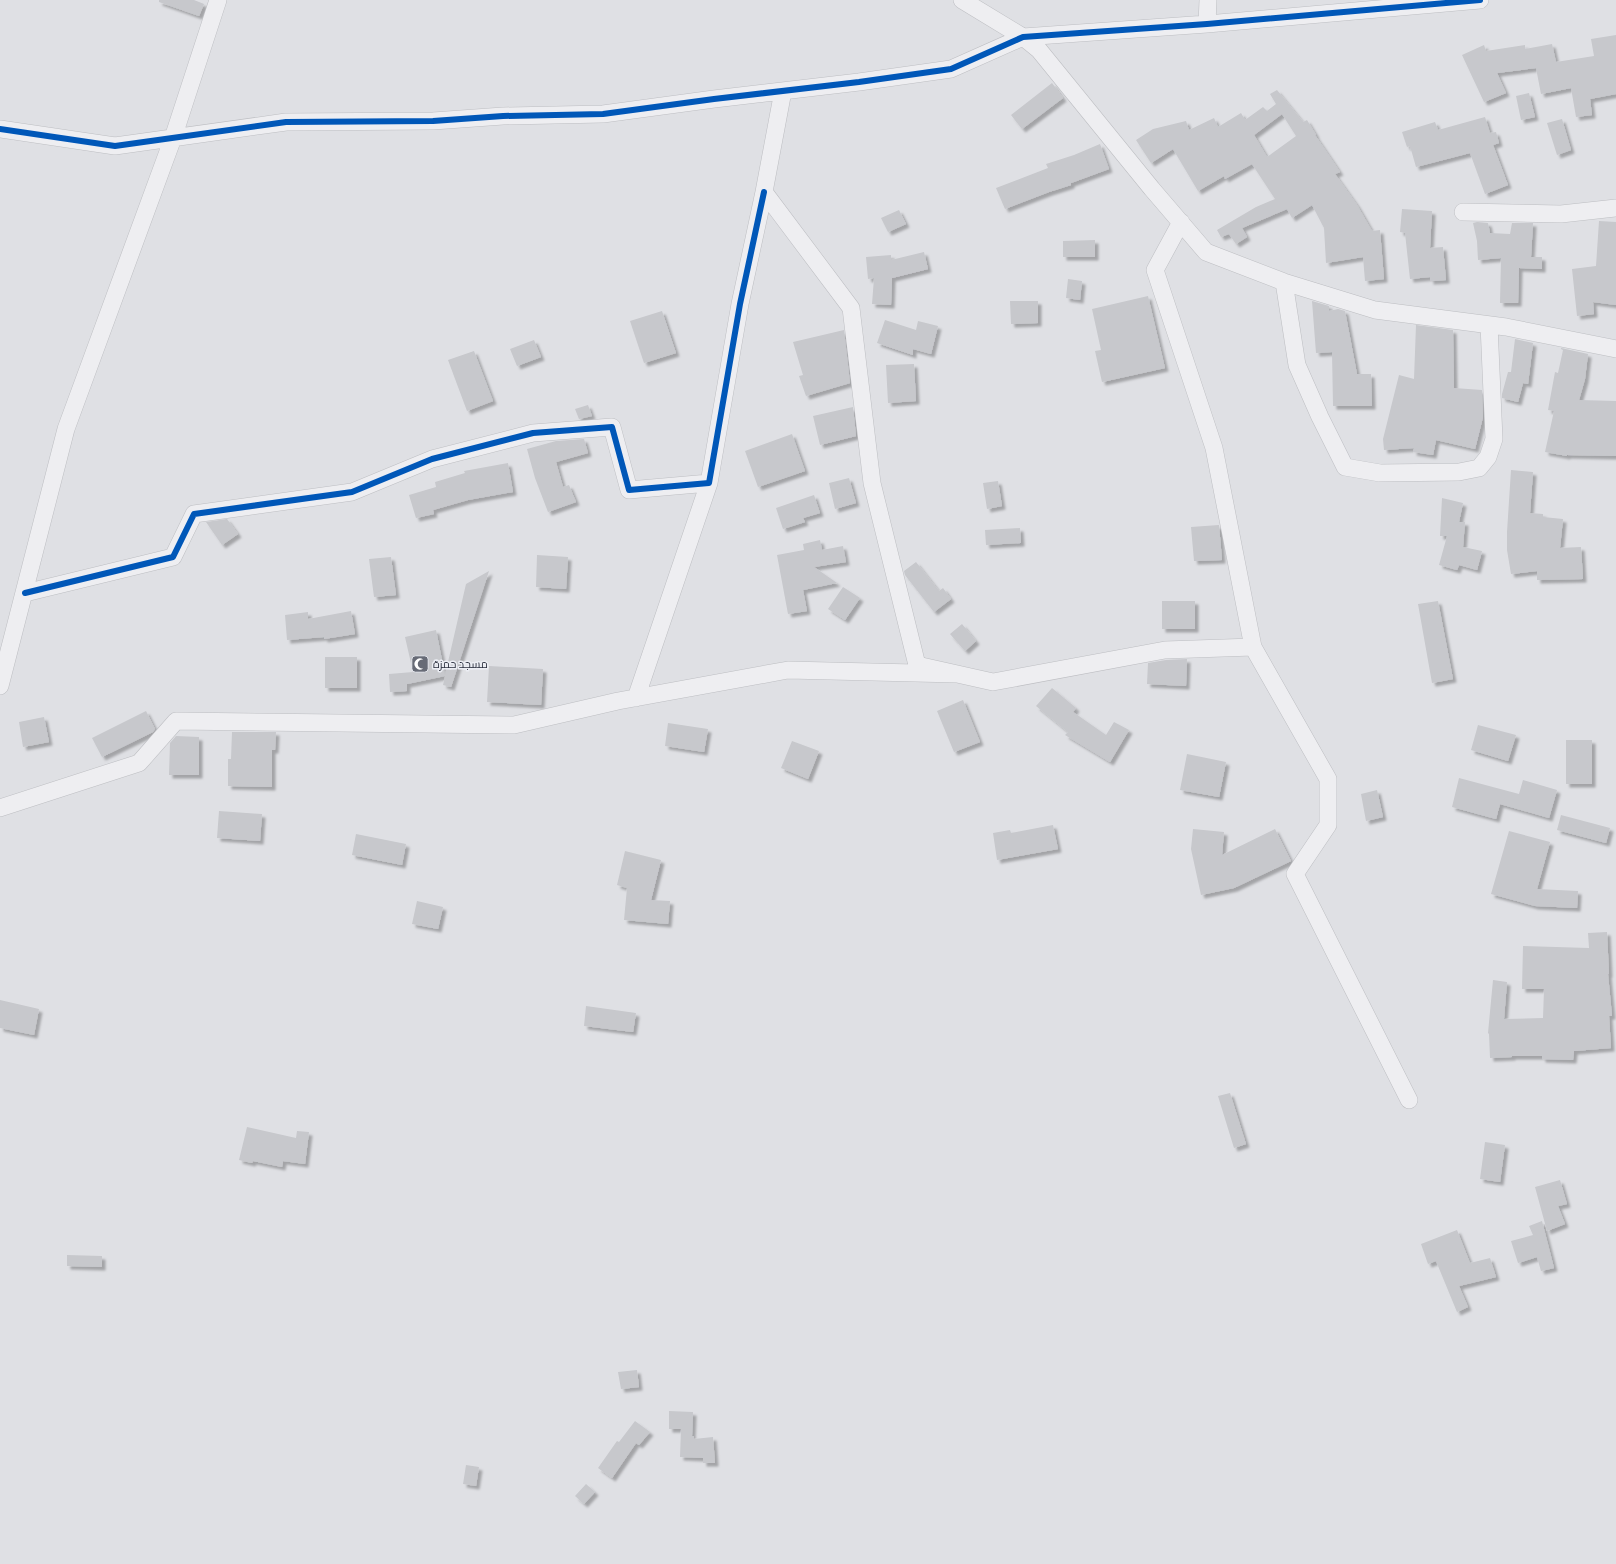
<svg xmlns="http://www.w3.org/2000/svg" width="1616" height="1564" font-family="'Roboto Condensed',Cairo,sans-serif">
	<style>
		.building { fill: #c7c8cc; fill-rule: evenodd; filter: url(#shadow) }
		.lines { fill: none; stroke-linecap: round; stroke-linejoin: round }
		.street-casing { stroke: #bdbec2; stroke-width: 18 }
		.street { stroke: #eeeef1; stroke-width: 17 }
		.cycleway-casing { stroke: #eceef4; stroke-width: 8 }
		.cycleway { stroke: #0057b8; stroke-width: 6 }
		.labels { text-anchor: middle; dominant-baseline: central; stroke-width: 3; stroke-linejoin: round; paint-order: stroke }
		.poi-label { font-size: 11px; fill: #272c3b; stroke: #eceef4; text-anchor: start }
	</style>
	<defs>
		<filter id="shadow"><feDropShadow dx="3.5" dy="3.5" stdDeviation="1" flood-color="#0004"/></filter>
	</defs>
	<rect width="100%" height="100%" fill="#dfe0e4"/>
	<path class="building" d="M159 0H194L204 4 199 16 159 2Z
		M1616 35V94L1590 99 1592 115 1576 117 1571 88 1541 94 1536 68 1497 73 1506 93 1484 102 1462 55 1484 45 1486 51 1525 45V49L1552 44 1556 62 1594 56 1591 39Z
		M1052 83 1063 98 1022 129 1011 115Z
		M1277 90 1303 122 1307 120 1316 135H1315L1340 172 1335 174 1357 205 1372 231 1380 230 1384 279 1365 281 1363 257 1326 263 1324 228 1312 205 1292 218 1287 209 1242 228 1247 237 1236 244 1229 234 1221 237 1217 230 1256 207 1275 199 1252 164 1225 179 1224 176 1198 191 1173 149 1151 163 1136 140 1153 129 1186 121 1189 130 1214 118 1218 127 1241 113 1245 120 1263 107 1267 111 1276 104 1270 94ZM1282 114 1296 136 1267 157 1254 135Z
		M1529 93 1535 117 1521 120 1516 96Z
		M1485 117 1490 133 1496 132 1499 143 1493 145 1508 185 1485 194 1470 153 1416 167 1410 146 1407 147 1402 132 1435 122 1438 130Z
		M1562 119 1571 150 1557 155 1547 123Z
		M1100 144 1109 169 1071 183V185L1049 192 1005 209 996 188 1048 168 1046 164 1074 155Z
		M1402 209 1432 211 1430 248 1443 247 1446 280 1430 281V277L1410 279 1405 233 1400 232Z
		M899 210 906 224 888 232 881 218Z
		M1599 221 1616 222V305L1593 302 1594 314 1577 316 1572 269 1596 266Z
		M1477 222 1488 223 1490 233 1510 234 1512 223H1533L1531 257H1542V269L1519 268 1518 303H1500L1501 258 1478 260 1477 241 1473 223Z
		M1095 240V257H1063V241Z
		M924 252 928 269 892 278 891 305 872 304 874 278 868 279 866 257 891 255V260Z
		M1068 279 1082 281 1080 300 1066 298Z
		M1148 296 1165 368 1102 382 1095 351 1101 350 1092 309Z
		M1010 301H1038V323L1011 324Z
		M1312 301 1329 306V311L1338 309 1345 311 1357 374H1371L1372 406H1333L1332 352 1316 353Z
		M662 311 676 353 644 363 630 321Z
		M885 320 916 330 918 321 938 326 931 354 913 349V355L877 343Z
		M1416 325 1453 330 1454 388 1482 390 1483 417 1475 449 1436 440 1433 455 1413 452 1414 448 1384 450 1383 439 1399 375 1414 379Z
		M844 330 850 383 806 396 799 376 803 375 793 342Z
		M1515 339 1533 343 1528 384 1523 383 1518 402 1502 398V394L1508 372H1511Z
		M534 340 541 357 517 366 510 349Z
		M1561 348 1588 354 1585 379 1579 400 1616 401V456L1567 455V456L1545 452 1554 411 1548 410 1555 372 1558 373 1563 350 1561 349Z
		M474 351 493 401 467 411 448 360Z
		M914 364 916 401 888 403 886 365Z
		M588 405 592 416 579 419 575 409Z
		M853 407 856 436 820 445 813 416Z
		M792 434 805 471 758 487 745 451Z
		M584 439 588 453 556 462 563 487 569 485 576 502 548 512 535 478 527 449 556 441Z
		M508 463 513 492 468 500 433 510 434 514 416 518 409 495 436 487 435 482 465 473 464 471Z
		M1511 470 1533 472 1530 513 1543 514V517L1563 519 1560 548 1581 547 1583 579 1537 580V571L1511 574 1507 550V532Z
		M849 478 856 503 835 509 829 483Z
		M998 481 1002 506 987 509 983 483Z
		M814 495 820 513 803 518 805 522 783 529 776 508Z
		M1442 498 1463 503 1459 522H1465L1463 547 1482 551 1477 570 1459 565 1457 570 1439 565 1447 536H1440Z
		M227 519 238 534 222 545 206 522Z
		M1219 525 1222 560 1194 561 1191 527Z
		M1020 528 1021 543 986 545 985 530Z
		M820 540 822 550 843 546 846 562 814 567 837 583 803 590 807 611 788 614 777 555 804 550 803 544Z
		M537 555 568 557 566 589 536 587Z
		M391 557 396 595 374 597 369 559Z
		M916 562 939 591 943 588 951 599 934 612 905 575 904 571Z
		M489 571 451 687 443 685 445 676 407 684V691L390 692 389 674 413 672 405 637 436 630 445 675 466 584Z
		M843 587 860 598 845 620 828 609Z
		M1162 601H1195V629H1162Z
		M1438 601 1453 679 1432 683 1418 604Z
		M351 611 355 634 324 639V637L287 640 285 615 308 612V619Z
		M962 624 976 641 965 651 950 634Z
		M325 657H357V688H325Z
		M1187 659 1186 686 1147 684 1148 663 1166 660Z
		M489 666 543 669 541 705 487 702Z
		M1052 688 1076 708 1073 712 1106 735 1114 722 1129 730 1110 762 1065 735 1068 732 1036 706Z
		M963 700 980 742 954 752 937 711Z
		M146 711 155 729 153 732 102 757 92 738Z
		M44 717 49 742 23 747 19 722Z
		M668 723 708 729 704 752 665 746Z
		M1478 725 1516 735 1508 761 1471 750Z
		M232 732H276L275 750H272V787L228 786V759H231Z
		M176 736 199 737V775H169L170 743Z
		M1566 740H1592V784H1566Z
		M792 741 819 751 808 779 781 768Z
		M1187 754 1226 762 1219 797 1180 790Z
		M1459 778 1519 794 1523 780 1557 790 1549 818 1500 804 1496 819 1452 807Z
		M1377 790 1383 817 1366 821 1361 794Z
		M219 811 262 814 260 841 217 838Z
		M1561 815 1610 828 1606 843 1557 830Z
		M1053 825 1058 849 997 860 993 833 1010 830 1011 833Z
		M1193 829 1224 832 1222 855 1275 829 1291 861 1234 888 1201 895 1191 849Z
		M1509 831 1550 842 1537 889 1578 891 1577 908 1535 906 1491 894Z
		M356 834 406 844 402 865 352 855Z
		M625 851 661 860 651 900 670 901 668 924 624 920 627 888 617 885Z
		M417 901 443 907 438 929 412 924Z
		M1607 932 1609 974H1608L1612 1016H1609L1611 1048 1574 1051 1573 1060 1542 1059V1056H1512V1057L1490 1058 1489 1034 1488 1033 1493 980 1507 982 1504 1019 1543 1018 1544 989H1522L1523 946 1589 948 1588 933Z
		M0 1000 39 1009 34 1035 0 1028Z
		M586 1006 636 1013 633 1032 584 1026Z
		M1230 1093 1246 1144 1234 1148 1218 1096Z
		M247 1127 296 1138 297 1131 309 1132 305 1164 283 1161 282 1167 253 1161 252 1163 239 1160Z
		M1485 1142 1505 1145 1500 1182 1480 1179Z
		M1560 1180 1567 1204 1558 1206 1565 1224 1547 1231 1535 1187Z
		M1542 1221 1554 1268 1541 1271 1537 1257 1518 1263 1511 1241 1533 1235 1529 1226Z
		M1457 1230 1470 1263 1490 1258 1496 1277 1459 1286 1468 1307 1457 1312 1436 1261 1428 1264 1421 1244Z
		M67 1255 102 1256V1267L67 1266Z
		M637 1370 639 1387 621 1389 618 1372Z
		M669 1411 693 1412 692 1436H694V1439L713 1437 715 1463H703V1458L680 1457 681 1429H669Z
		M635 1421 650 1432 639 1445 636 1443 612 1478 598 1468 617 1441 619 1442Z
		M466 1465 479 1467 476 1486 463 1484Z
		M586 1484 595 1492 584 1504 575 1496Z"/>
	<g class="lines">
		<defs>
			<path id="street" d="M962 0 1023 37 1039 50 1152 189 1206 252 1284 282 1375 310 1506 327 1616 349
				M1207 24 1208 0
				M783 91 764 192 851 308 872 483 917 665 993 682 1165 650 1253 647
				M0 129 115 146 286 122 433 121 503 116 603 114 714 99 859 82 951 69 1023 37 1207 24 1480 0
				M1463 212 1561 214 1616 208
				M1181 222 1155 270 1214 448 1253 647 1328 779V825L1295 874 1409 1100
				M1284 282 1297 365 1320 417 1345 467 1380 473 1459 472 1479 468 1488 457 1494 439 1489 325
				M25 593 173 557 194 514 352 492 432 459 533 433 612 427 629 490 709 483 740 304 764 192
				M0 686 66 429 173 138 218 0
				M636 698 709 483
				M0 808 139 763 176 721 514 725 618 701 788 670 957 674"/>
		</defs>
		<use href="#street" class="street-casing"/>
		<use href="#street" class="street"/>
		<defs>
			<path id="cycleway" d="M0 129 115 146 286 122 433 121 503 116 603 114 714 99 859 82 951 69 1023 37 1207 24 1480 0
				M25 593 173 557 194 514 352 492 432 459 533 433 612 427 629 490 709 483 740 304 764 192"/>
		</defs>
		<use href="#cycleway" class="cycleway-casing"/>
		<use href="#cycleway" class="cycleway"/>
	</g>
	<defs>
		<symbol id="mosque-square" viewBox="-11 -11 22 22"><rect x="-9" y="-9" width="18" height="18" rx="4" fill="#676b76" stroke="#eceef4"/><path d="M3.5-4.9A6 6 0 1 0 3.5 4.9A5 5 0 1 1 3.5-4.9Z" fill="#fff"/></symbol>
	</defs>
	<g fill-rule="evenodd">
		<use href="#mosque-square" x="410" y="654" width="20" height="20"/>
	</g>
	<g class="labels">
		<g class="poi-label">
			<text x="433" y="664">مسجد حمزة</text>
		</g>
	</g>
</svg>
